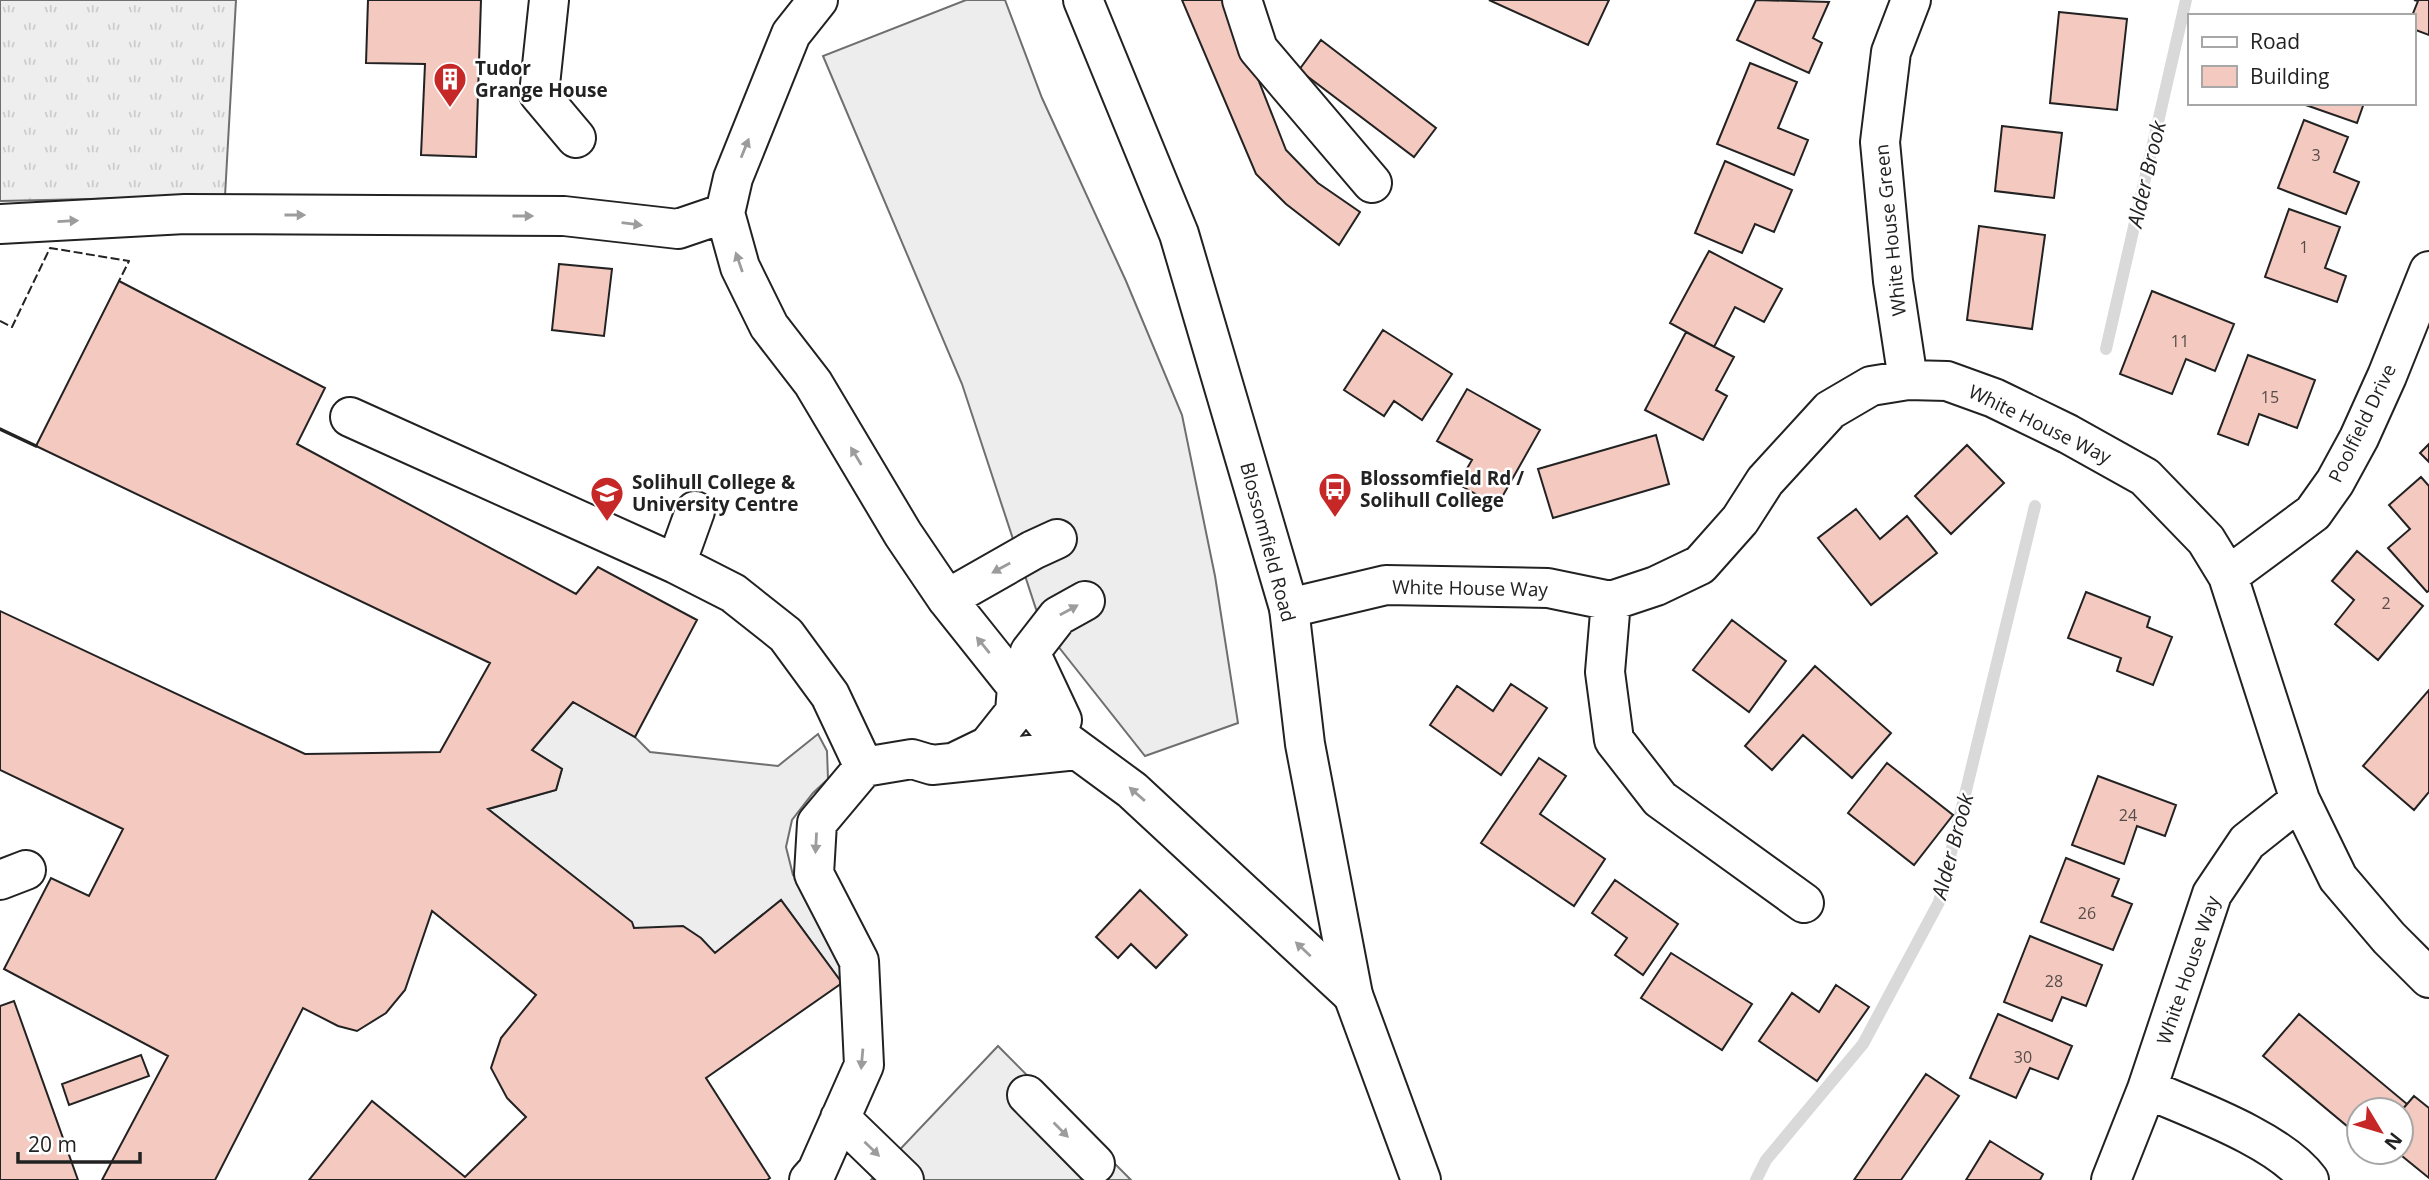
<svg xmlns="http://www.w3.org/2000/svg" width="2429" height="1180" font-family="'Open Sans',sans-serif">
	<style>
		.grass { fill: url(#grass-tufts); stroke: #6f6f6f; stroke-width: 2 }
		.parking { fill: #ededed; stroke: #6f6f6f; stroke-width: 2 }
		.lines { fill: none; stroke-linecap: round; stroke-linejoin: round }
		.stream { stroke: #d9d9d9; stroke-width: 12 }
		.building { fill: #f3c9c0; stroke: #222; stroke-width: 2 }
		.minor-casing { stroke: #222; stroke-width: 42 }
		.major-casing { stroke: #222; stroke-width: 42 }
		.minor { stroke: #fff; stroke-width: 38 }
		.major { stroke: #fff; stroke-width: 38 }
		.fence { stroke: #222; stroke-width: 2; stroke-dasharray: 9 3.5; stroke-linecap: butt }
		.wall { stroke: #222; stroke-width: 3.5 }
		.oneway { fill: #9c9c9c }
		.labels { text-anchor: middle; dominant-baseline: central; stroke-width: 5; stroke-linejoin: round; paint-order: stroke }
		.number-label { font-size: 16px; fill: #564c4a }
		.poi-label { font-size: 19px; font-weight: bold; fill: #222; stroke: #fff; text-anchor: start }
		.street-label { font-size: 19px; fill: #222; stroke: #fff }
		.water-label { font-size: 21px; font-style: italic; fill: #222; stroke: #fff }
	</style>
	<defs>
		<pattern id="grass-tufts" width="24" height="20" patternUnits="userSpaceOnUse" patternTransform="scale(1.75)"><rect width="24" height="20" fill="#eee"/><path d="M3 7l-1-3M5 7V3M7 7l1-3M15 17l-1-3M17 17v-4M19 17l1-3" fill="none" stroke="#ccc"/></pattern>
	</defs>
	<rect width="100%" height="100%" fill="#fff"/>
	<path class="grass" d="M0 0H236L225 196 0 201Z"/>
	<path class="parking" d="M966 0H1005L1042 98 1126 281 1182 415 1215 576 1238 723 1145 756 1050 636 1036 609 962 384 823 56Z
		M573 702 635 737 650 752 778 766 818 734 827 751 828 779 813 793 792 820 786 847 793 875 815 902 849 974 842 983 781 900 715 953 634 928 631 922 488 809 556 790 562 769 532 750Z
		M998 1046 1131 1180H871Z"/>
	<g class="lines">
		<path class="stream" d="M2106 349 2186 0
			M1756 1180 1766 1160 1863 1044 1939 902 2035 506"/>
	</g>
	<path class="building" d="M368 0H481L476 157 421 155 425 64 366 63Z
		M1182 0H1227L1286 150 1318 183 1360 212 1339 245 1286 204 1256 174Z
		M1489 0H1609L1588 45Z
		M1756 0 1829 2 1813 38 1822 43 1809 73 1737 40Z
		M2414 0H2429V35L2413 29 2412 16 2418 1Z
		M2059 12 2127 19 2117 110 2050 103Z
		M1321 40 1436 128 1414 157 1299 70Z
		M1750 63 1797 82 1778 128 1808 140 1794 175 1717 144Z
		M2300 103H2364L2357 123Z
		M2304 120 2348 137 2334 172 2359 182 2346 214 2278 188Z
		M2002 126 2062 133 2054 198 1995 191Z
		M1725 161 1792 190 1774 232 1755 224 1742 253 1695 233Z
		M2289 209 2340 227 2325 268 2346 276 2337 302 2265 277Z
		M1979 226 2045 235 2032 329 1967 320Z
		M1709 251 1782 289 1764 322 1735 307 1714 347 1670 323Z
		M559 264 612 269 604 336 552 330Z
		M119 281 325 388 297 444 576 594 598 567 697 620 635 737 573 702 532 750 562 769 556 790 488 809 632 922 634 928 683 926 701 938 715 953 781 900 842 983 706 1078 770 1178 767 1180H309L372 1101 465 1177 526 1117 507 1098 491 1068 501 1038 536 995 432 911 405 990 386 1013 357 1031 338 1026 303 1008 215 1180H102L168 1056 4 969 51 878 89 896 123 829 0 770V611L305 754 440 752 490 663 36 446Z
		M2152 291 2234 324 2215 371 2186 359 2172 394 2120 374Z
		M1383 330 1452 374 1422 420 1394 401 1384 416 1344 390Z
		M1686 332 1734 357 1716 390 1727 396 1703 440 1645 410Z
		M2248 355 2315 380 2297 428 2259 414 2248 445 2218 434Z
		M1467 389 1540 430 1497 506 1458 484 1472 460 1437 441Z
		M1656 435 1669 484 1553 518 1538 469Z
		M2429 444V462L2420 453Z
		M1967 445 2004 483 1951 534 1915 496Z
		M2421 477 2429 486V591L2427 592 2388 548 2410 529 2389 505Z
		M1856 509 1880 539 1907 516 1937 553 1871 605 1818 538Z
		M2357 551 2423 606 2378 660 2335 624 2354 600 2332 581Z
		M2086 592 2150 617 2147 627 2172 637 2153 685 2117 671 2121 658 2068 638Z
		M1732 620 1786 661 1749 712 1693 670Z
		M1815 666 1891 733 1852 778 1803 735 1772 770 1745 746Z
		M1511 684 1547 708 1501 775 1430 725 1457 686 1493 711Z
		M2429 690V792L2414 810 2363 766Z
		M1539 758 1566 776 1540 814 1605 859 1574 906 1481 843Z
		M1887 763 1953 815 1914 865 1848 813Z
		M2098 776 2176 805 2165 836 2137 826 2124 864 2072 845Z
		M2066 858 2119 879 2112 896 2132 904 2113 950 2041 922Z
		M1615 880 1678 924 1643 975 1615 955 1627 938 1592 913Z
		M1140 890 1187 935 1156 968 1131 944 1118 958 1096 937Z
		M2030 936 2102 965 2086 1006 2062 997 2052 1021 2004 1002Z
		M1671 953 1752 1004 1722 1050 1641 998Z
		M1836 985 1869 1007 1817 1081 1759 1041 1792 993 1819 1012Z
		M14 1001 78 1180H0V1006Z
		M1998 1014 2072 1046 2058 1079 2030 1068 2016 1098 1970 1078Z
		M2299 1014 2407 1104 2401 1111 2359 1110V1136L2263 1056Z
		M141 1055 149 1076 69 1105 62 1084Z
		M1926 1074 1959 1096 1901 1180H1854Z
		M2414 1096 2429 1108V1178L2397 1152H2401V1111Z
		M1990 1141 2043 1174 2040 1180H1966Z"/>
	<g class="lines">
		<defs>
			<path id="minor" d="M549 0 539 94 576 138
				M818 0 791 34 733 178 725 213 740 267 769 326 813 383 903 534 947 599 1053 732 1132 790 1353 995
				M1242 0 1258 49 1372 183
				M0 224 185 214 564 216 678 229 725 213
				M1908 380 1893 281 1880 142 1891 52 1911 0
				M350 417 676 564 733 593 786 635 830 695 864 767
				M676 564 695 511
				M2228 576 2313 513 2335 482 2359 438 2387 376 2429 271
				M947 599 1033 550 1057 539
				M1611 601 1605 672 1614 740 1660 799 1804 903
				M1289 608 1386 585 1548 588 1611 601 1656 586 1700 565 1740 520 1765 481 1830 410 1871 386 1908 380 1947 381 1994 398 2068 434 2145 477 2206 540 2228 576 2300 800 2338 878 2389 938 2429 978
				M1062 720 1030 652 1058 616 1085 601
				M957 761 988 746 1015 712 1017 687
				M0 880 26 870
				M2147 1089C2193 1109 2280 1140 2309 1180
				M1027 1095 1095 1164
				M840 1118 904 1180
				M809 1180 817 1171 864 1065 859 961 814 874 817 823 864 767 912 759 932 765 1077 750
				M2111 1180 2147 1089 2212 894 2247 842 2300 800"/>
			<path id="major" d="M1083 0 1179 234 1289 608 1305 744 1353 995 1421 1180"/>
		</defs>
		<use href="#minor" class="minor-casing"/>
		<use href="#major" class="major-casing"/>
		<use href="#minor" class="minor"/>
		<use href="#major" class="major"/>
		<path class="fence" d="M0 321 12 327 50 248 129 261 119 281"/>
		<path class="wall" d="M0 429 36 446"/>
	</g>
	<defs><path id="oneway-solid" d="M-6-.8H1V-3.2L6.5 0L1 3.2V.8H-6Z" transform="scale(1.75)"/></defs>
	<g class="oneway">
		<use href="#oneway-solid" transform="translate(745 148) rotate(-68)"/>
		<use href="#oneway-solid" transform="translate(295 215)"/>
		<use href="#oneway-solid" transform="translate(523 216)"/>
		<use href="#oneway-solid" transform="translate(68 221) rotate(-3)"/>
		<use href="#oneway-solid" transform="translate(632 224) rotate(7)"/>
		<use href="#oneway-solid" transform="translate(739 262) rotate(-109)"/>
		<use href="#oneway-solid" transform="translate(856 456) rotate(-121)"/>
		<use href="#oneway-solid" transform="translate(1001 568) rotate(151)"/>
		<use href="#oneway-solid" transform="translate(1069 610) rotate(-29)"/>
		<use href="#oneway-solid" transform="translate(983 645) rotate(-129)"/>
		<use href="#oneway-solid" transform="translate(1137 794) rotate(-139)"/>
		<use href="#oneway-solid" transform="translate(816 843) rotate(93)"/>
		<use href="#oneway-solid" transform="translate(1303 949) rotate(-137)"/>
		<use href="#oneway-solid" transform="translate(862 1059) rotate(95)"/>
		<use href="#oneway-solid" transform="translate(1061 1130) rotate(45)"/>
		<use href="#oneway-solid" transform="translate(872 1149) rotate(44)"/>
	</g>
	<defs>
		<symbol id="building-pin" viewBox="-11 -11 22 30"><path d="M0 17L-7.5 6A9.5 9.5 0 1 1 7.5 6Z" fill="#c62828" stroke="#fff"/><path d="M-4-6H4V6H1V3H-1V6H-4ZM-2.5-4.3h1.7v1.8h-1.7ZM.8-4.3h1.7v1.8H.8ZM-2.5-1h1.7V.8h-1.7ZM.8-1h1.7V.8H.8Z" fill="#fff"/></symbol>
		<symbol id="bus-pin" viewBox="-11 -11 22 30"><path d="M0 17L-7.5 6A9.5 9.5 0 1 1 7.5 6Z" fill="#c62828" stroke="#fff"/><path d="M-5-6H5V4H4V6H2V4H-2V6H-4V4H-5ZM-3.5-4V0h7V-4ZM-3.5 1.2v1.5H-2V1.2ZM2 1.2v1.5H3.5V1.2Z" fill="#fff"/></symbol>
		<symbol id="university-pin" viewBox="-11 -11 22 30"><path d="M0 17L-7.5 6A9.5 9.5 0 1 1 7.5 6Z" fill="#c62828" stroke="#fff"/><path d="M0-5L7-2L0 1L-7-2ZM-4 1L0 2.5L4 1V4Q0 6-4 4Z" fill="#fff"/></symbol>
	</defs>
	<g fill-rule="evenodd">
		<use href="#building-pin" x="431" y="60" width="38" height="52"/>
		<use href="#bus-pin" x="1316" y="470" width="38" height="52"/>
		<use href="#university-pin" x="588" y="474" width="38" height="52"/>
	</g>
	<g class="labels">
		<g class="number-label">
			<text x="2316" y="155">3</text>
			<text x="2304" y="247">1</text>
			<text x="2180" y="341">11</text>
			<text x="2270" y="397">15</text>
			<text x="2386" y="603">2</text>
			<text x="2128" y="815">24</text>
			<text x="2087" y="913">26</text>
			<text x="2054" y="981">28</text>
			<text x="2023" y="1057">30</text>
		</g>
		<g class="poi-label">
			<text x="475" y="68">Tudor<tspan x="475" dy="22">Grange House</tspan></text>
			<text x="1360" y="478">Blossomfield Rd /<tspan x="1360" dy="22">Solihull College</tspan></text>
			<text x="632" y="482">Solihull College &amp;<tspan x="632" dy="22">University Centre</tspan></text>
		</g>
		<g class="street-label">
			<text transform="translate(1890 230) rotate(-96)">White House Green</text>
			<text transform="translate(2362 423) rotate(-64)">Poolfield Drive</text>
			<text transform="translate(2040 424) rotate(26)">White House Way</text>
			<text transform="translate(1268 542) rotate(75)">Blossomfield Road</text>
			<text transform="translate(1470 588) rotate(1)">White House Way</text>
			<text transform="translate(2188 970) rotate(-71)">White House Way</text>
		</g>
		<g class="water-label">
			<text transform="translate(2146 174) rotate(-77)">Alder Brook</text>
			<text transform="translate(1952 846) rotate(-75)">Alder Brook</text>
		</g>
	</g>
	<rect x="2188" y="14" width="228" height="91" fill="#ffffff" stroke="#a7a7a7" stroke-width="2"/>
	<rect x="2202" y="37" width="35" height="10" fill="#ffffff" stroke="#a7a7a7" stroke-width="2"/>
	<text x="2250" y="49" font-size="21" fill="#222222">Road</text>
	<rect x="2202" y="66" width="35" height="21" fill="#f3c9c0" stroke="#a7a7a7" stroke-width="2"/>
	<text x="2250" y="84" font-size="21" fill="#222222">Building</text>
	<g transform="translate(2380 1131) rotate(128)"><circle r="33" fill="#ffffff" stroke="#a7a7a7" stroke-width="2"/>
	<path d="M0-5L12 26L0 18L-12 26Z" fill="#c62828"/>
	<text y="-10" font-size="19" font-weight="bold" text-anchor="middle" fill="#222222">N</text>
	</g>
	<path d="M18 1152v10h122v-10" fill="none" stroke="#222222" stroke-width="3.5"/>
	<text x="28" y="1152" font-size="21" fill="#222222" stroke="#ffffff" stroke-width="5" paint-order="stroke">20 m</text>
</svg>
